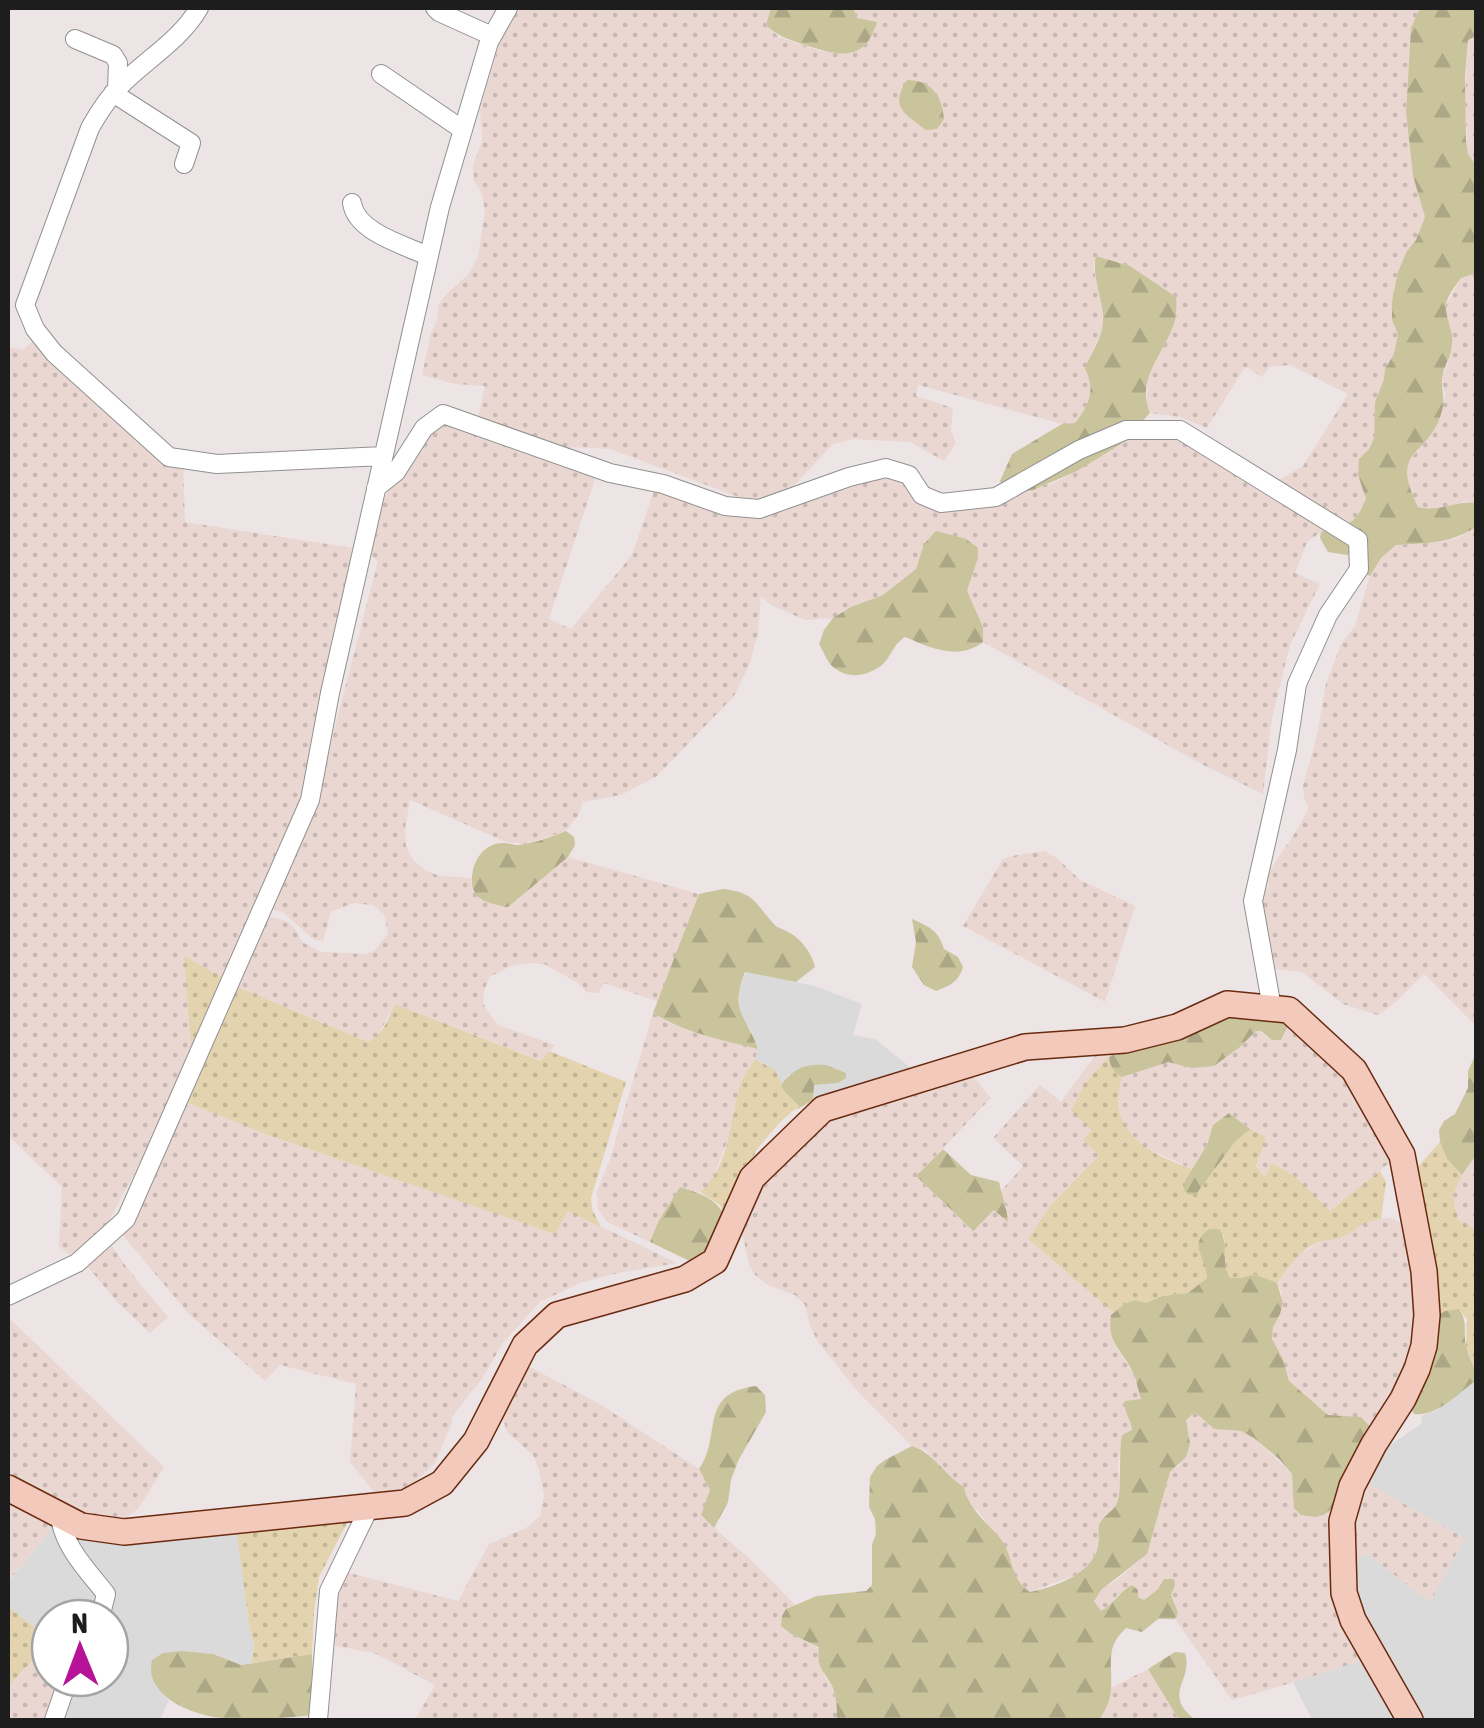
<svg xmlns="http://www.w3.org/2000/svg" width="1484" height="1728" font-family="'Asap Condensed',sans-serif">
	<style>
		.residential { fill: #dbdadb }
		.farmland { fill: url(#farmland-dots) }
		.grass { fill: url(#grass-dots) }
		.forest { fill: url(#forest-firs) }
		.lines { fill: none; stroke-linecap: round; stroke-linejoin: round }
		.street-casing { stroke: #919191; stroke-width: 20 }
		.secondary-casing { stroke: #692a0f; stroke-width: 28 }
		.street { stroke: #fff; stroke-width: 18 }
		.secondary { stroke: #f3c9bc; stroke-width: 25 }
	</style>
	<defs>
		<pattern id="farmland-dots" width="8" height="8" patternUnits="userSpaceOnUse" patternTransform="scale(2.5)"><rect width="8" height="8" fill="#ead7d1"/><path d="M2 2h.1M6 6h.1" fill="none" stroke="#c8b8b3" stroke-width="1.8" stroke-linecap="round"/></pattern>
		<pattern id="grass-dots" width="8" height="8" patternUnits="userSpaceOnUse" patternTransform="scale(2.5)"><rect width="8" height="8" fill="#e3d3ae"/><path d="M2 2h.1M6 6h.1" fill="none" stroke="#c2b595" stroke-width="1.8" stroke-linecap="round"/></pattern>
		<pattern id="forest-firs" width="22" height="20" patternUnits="userSpaceOnUse" patternTransform="scale(2.5)"><rect width="22" height="20" fill="#c9c49c"/><path d="M5 1l3.5 6h-7zM16 11l3.5 6h-7z" fill="#aca886"/></pattern>
	</defs>
	<rect width="100%" height="100%" fill="#ede4e5"/>
	<path class="residential" d="M746 972 815 986 862 1004 853 1035 875 1039 911 1068 817 1101 813 1100 814 1085 838 1083 789 1074 781 1085 776 1071 755 1059 758 1049 751 1030 741 1016 738 991Z
		M1475 1381 1476 1720H1418L1351 1590V1561L1367 1554 1429 1601 1363 1481 1376 1455 1422 1423 1421 1416 1437 1410Z
		M51 1520 236 1527 249 1625 254 1643 252 1663 241 1665 213 1654 201 1653 155 1686 169 1700 160 1720H48L66 1678H110V1618H95L77 1610 70 1618H50V1640L8 1606V1583L49 1531Z
		M1366 1659 1401 1720H1312L1293 1682Z"/>
	<path class="farmland" d="M518 8H771L766 25 779 37 821 51 865 45 873 33 876 23 857 18 853 8H1420L1411 29 1406 112 1413 176 1425 217 1416 240 1407 251 1392 301V320L1398 334 1394 354 1385 369 1384 379 1375 402 1374 438 1369 449 1359 459 1358 475 1366 499 1359 516 1350 523 1275 482 1303 466 1348 394 1290 365 1269 367 1262 377 1245 367 1207 428 1180 417 1150 413 1146 405 1148 380 1154 361 1172 330 1177 314 1176 297 1130 266 1097 256 1093 268 1101 298 1103 328 1089 359 1091 393 1085 410 1075 423 1062 424 918 385 916 396 953 408 951 431 956 443 944 461 910 442 853 439 833 444 786 494 744 499 610 449 572 447 569 457 477 423 485 386 455 384 422 375 431 333 437 321 439 304 447 293 467 276 478 257 485 212 482 194 474 180 473 166 482 141 480 110 501 38Z
		M1474 35 1476 36V165L1468 154 1465 102 1468 40Z
		M1471 273H1476V503L1464 501 1450 508 1428 510 1418 507 1409 487 1406 464 1432 434 1445 397 1442 377 1448 364 1446 305 1461 278Z
		M33 341 183 461 185 522 360 549 298 814 223 978 185 957 191 1047 162 1121 110 1219 89 1244 76 1253 69 1254 59 1246 62 1187 8 1136V347L23 350Z
		M446 420 597 473 549 619 571 629 632 555 656 485 750 511 884 471 905 481 917 497 1051 484 1077 471 1128 437 1180 433 1334 529 1321 532 1307 542 1295 573 1320 584 1290 645 1272 718 1263 794 1205 766 983 642V627L967 592 978 558 920 557 916 569 883 595 851 607 833 618 805 620 771 605 761 596 758 633 749 666 734 696 657 776 621 795 583 802 578 816 566 831 525 844 506 842 410 800 405 828 406 846 413 860 426 871 440 876 471 878 473 892 518 900 530 887 568 857 699 894 659 1002 604 983 598 993 586 992 578 983 544 964 526 963 511 966 489 977 484 992 483 1004 498 1025 555 1045 542 1061 395 1004 377 1037 368 1042 233 985 264 915 286 921 294 927 302 942 321 952 366 954 374 951 388 933 384 914 372 905 353 903 331 912 323 941 314 940 283 912 266 908 326 762 378 561 369 555 376 520 393 479 418 443Z
		M1476 527V1026L1424 974 1396 1002 1378 1015 1343 1004 1302 972 1273 969 1261 900 1269 885 1267 875 1300 825 1309 807 1304 798 1303 786 1317 735 1326 684 1341 644 1355 626 1370 576 1381 558 1396 545 1441 542 1458 538Z
		M1045 851 1059 860 1080 880 1135 906 1105 1002 963 926 1003 859 1017 855Z
		M653 1013 669 1023 700 1034 758 1049 755 1059 743 1078 733 1113V1126L711 1183 700 1192 680 1188 658 1222 650 1242 607 1222 598 1209 597 1191 610 1159Z
		M1290 1022 1340 1068 1395 1158 1330 1212 1297 1178 1272 1164 1266 1178 1256 1166 1265 1137 1250 1129 1229 1113 1213 1125 1207 1145 1192 1169 1144 1147 1128 1131 1120 1117 1118 1091 1122 1077 1168 1061 1192 1068 1214 1066 1240 1047 1256 1031H1261L1266 1037 1281 1040Z
		M1122 1048 1109 1057 1086 1082 1099 1155 1049 1207 1028 1239 1114 1313 1111 1315 1110 1331 1114 1344 1133 1373 1141 1400 1128 1416 1132 1430 1122 1436 1118 1465 1120 1480 1117 1504 1099 1532V1543L1092 1560 1076 1575 1030 1592 1022 1587 1016 1578 1003 1542 992 1531 978 1511 970 1506 964 1487 950 1479 925 1450 912 1446 859 1393 818 1342 811 1328 805 1305 795 1295 770 1286 756 1276 749 1265 740 1222 751 1192 829 1113 968 1070 991 1098 916 1176 972 1231 994 1210 1007 1208 1002 1199 1001 1191 1023 1166 993 1138 1040 1085 1061 1102 1099 1050Z
		M184 1101 265 1134 555 1233 567 1210 677 1263 618 1273 580 1283 540 1302 502 1344 482 1379 452 1416V1422L435 1463 410 1487 377 1496 350 1462 356 1384 280 1365 265 1381 189 1314 121 1233Z
		M1476 1155V1229L1458 1220 1453 1195 1462 1175Z
		M1390 1218 1411 1227 1420 1299 1413 1361 1372 1429 1328 1415 1301 1393 1289 1381 1283 1359 1272 1339 1273 1327 1280 1314 1282 1293 1277 1283 1298 1256 1322 1240 1342 1238 1355 1227 1372 1219Z
		M108 1240 127 1268 168 1317 150 1333 117 1302 83 1261Z
		M8 1317 164 1467 138 1509 123 1519H108L75 1512 32 1489 8 1472Z
		M526 1365 598 1403 699 1469 710 1490 701 1516 753 1562 795 1605 786 1609 791 1634 819 1647 824 1676 832 1687 837 1702V1720H415L435 1685 374 1653 326 1644 342 1571 458 1601 489 1544 526 1528 540 1516 544 1496 539 1470 533 1455 507 1432 502 1416Z
		M1195 1412 1214 1429 1242 1431 1254 1438 1292 1474 1294 1489 1326 1513 1341 1496 1366 1659 1308 1678 1232 1700 1175 1619 1178 1612 1175 1603 1164 1579 1157 1590 1144 1600 1138 1597 1118 1594 1110 1606 1101 1611 1094 1601 1101 1590 1118 1579 1147 1553 1170 1472 1178 1466 1190 1444 1186 1420Z
		M1363 1481 1465 1538 1430 1602 1367 1554 1351 1561V1518Z
		M8 1492 51 1520 49 1531 8 1582Z
		M50 1642V1678H66L48 1720H8V1686Z
		M1148 1669 1179 1720H1099L1107 1707 1111 1688Z"/>
	<path class="grass" d="M184 956 223 978 191 1047Z
		M233 985 368 1042C384 1034 388 1019 395 1004L541 1061 549 1051 626 1082 591 1198 592 1209 601 1227 568 1211 555 1234 265 1134 184 1101Z
		M1109 1057C1110 1067 1114 1073 1122 1077 1105 1131 1148 1153 1192 1169L1186 1179 1197 1193 1235 1142 1250 1129 1266 1137 1256 1166 1265 1177 1272 1163 1297 1178 1330 1211 1380 1171 1386 1182 1381 1219C1364 1220 1357 1230 1343 1237 1336 1240 1326 1239 1319 1242 1299 1250 1289 1267 1277 1283L1254 1274 1241 1278H1230L1226 1272 1224 1235 1199 1251 1208 1272 1207 1278 1188 1293 1162 1296 1146 1303 1135 1300 1126 1303 1114 1313 1028 1239 1049 1207 1099 1155 1083 1140 1092 1130 1071 1111 1086 1082Z
		M755 1059 776 1071 784 1091 799 1106 780 1122 757 1149 725 1216 720 1205 700 1192C732 1165 729 1116 742 1080 745 1073 751 1066 755 1059Z
		M1440 1142 1447 1159 1462 1175 1453 1195 1458 1220 1476 1229V1371L1466 1346 1467 1319 1460 1310 1445 1311 1434 1318 1412 1173Z
		M348 1521 319 1577 314 1612 312 1654 252 1663 254 1643 249 1625 236 1527Z
		M8 1606 50 1640V1642L8 1686Z"/>
	<path class="forest" d="M771 8H853L857 18 877 22C864 66 835 54 802 44 786 38 779 37 766 25Z
		M1420 8H1476V36L1468 40 1465 77 1466 139 1468 154 1476 165V273L1461 278C1456 285 1447 296 1446 305 1445 314 1451 327 1452 336 1454 356 1442 366 1442 381 1442 392 1445 400 1442 411 1428 461 1388 445 1418 507 1440 513 1456 500 1476 503V527C1449 544 1428 543 1396 545L1381 558 1370 576 1361 572 1354 556 1328 552 1320 538 1321 532C1348 524 1354 527 1366 499L1358 475 1359 459 1369 449 1374 438 1375 402 1384 379 1385 369 1394 354 1398 334 1392 320V301L1398 272 1407 251 1416 240 1425 217 1413 176 1406 112 1411 28Z
		M907 80C932 80 942 96 944 119L937 129 926 130C905 113 889 108 907 80Z
		M1096 256 1130 266 1176 297C1177 309 1177 318 1172 329 1161 356 1136 382 1150 413L1121 444 1077 471 1033 490 1006 493 1000 481 1012 454 1062 424 1075 423C1089 406 1096 389 1085 369 1090 354 1102 339 1103 322 1104 299 1091 278 1096 256Z
		M936 531 966 539 978 548V558L967 591 983 627V642C958 661 931 648 905 637 894 644 893 652 885 662 871 676 848 681 832 666 827 662 823 650 819 644L824 630 833 618 851 607 883 595 916 569 924 544Z
		M566 831 574 837 575 845 568 857 508 907C492 904 472 901 472 882 471 863 483 843 503 843 509 843 514 845 519 845 532 844 554 836 566 831Z
		M723 889C754 892 755 903 773 923 778 929 779 927 786 931 800 937 812 953 815 967L796 982 745 972C729 1012 746 1014 758 1049 722 1040 685 1033 653 1013L699 894Z
		M912 919C930 927 938 930 944 949L958 957 963 967C959 981 950 986 936 991L924 985 912 967 916 942Z
		M1227 1012 1290 1022 1281 1040H1272L1261 1031H1256L1240 1047 1214 1066 1192 1068 1168 1062 1122 1077C1114 1073 1110 1067 1109 1057L1122 1048Z
		M1476 1054V1155L1462 1175 1447 1159 1440 1142 1439 1130 1444 1121 1455 1114 1468 1088V1071Z
		M826 1065 846 1073V1078L838 1083 814 1085 813 1100 796 1110 799 1106 784 1091 781 1085C794 1068 805 1064 826 1065Z
		M1229 1113 1250 1129 1235 1142 1197 1193 1189 1195 1184 1190 1186 1179 1207 1145 1213 1125Z
		M943 1149 971 1175 999 1182C1002 1196 1007 1208 1008 1222L994 1210 973 1231 916 1176Z
		M680 1187C699 1193 716 1198 725 1216L708 1256 696 1264 650 1242 658 1222Z
		M1210 1229H1219C1230 1243 1220 1263 1230 1278H1241L1254 1274 1277 1283 1283 1303 1280 1314 1273 1327 1272 1339 1283 1359 1289 1381 1328 1415 1361 1417 1372 1429C1362 1451 1345 1502 1325 1514 1318 1518 1308 1516 1301 1515L1294 1508 1292 1474 1280 1460 1254 1438 1241 1431 1214 1429 1195 1412 1186 1420 1190 1444 1186 1457 1170 1472 1147 1554 1101 1590 1094 1601 1101 1611C1114 1604 1119 1592 1132 1585L1138 1590V1597L1144 1600 1157 1590 1164 1579H1174L1175 1585 1171 1595 1178 1612 1175 1619H1158L1142 1632 1126 1628C1104 1648 1113 1665 1111 1690 1110 1702 1105 1711 1099 1720H837C837 1709 837 1697 832 1686 823 1669 816 1668 819 1647L791 1634 781 1626 782 1616 786 1609 817 1596 866 1591 872 1585V1545L876 1534 875 1519 869 1507 870 1477 877 1466 885 1460 912 1446C934 1453 944 1475 964 1487 968 1508 986 1522 1000 1538 1014 1555 1009 1579 1030 1592 1055 1587 1092 1574 1098 1546 1100 1538 1097 1530 1100 1523 1104 1515 1112 1512 1116 1505 1123 1492 1118 1454 1122 1435L1132 1430C1131 1419 1123 1411 1125 1401L1141 1399C1138 1391 1137 1382 1134 1375 1124 1350 1106 1345 1111 1315L1126 1303 1135 1300 1146 1303 1162 1296 1188 1293 1207 1278C1207 1258 1186 1244 1210 1229Z
		M1459 1309C1469 1323 1462 1334 1467 1349 1470 1361 1477 1367 1475 1381 1458 1394 1436 1417 1414 1414L1408 1405 1434 1318 1445 1311Z
		M756 1386 765 1395 766 1412 738 1461 731 1480 728 1502 714 1528 701 1515 710 1490 699 1469C723 1436 697 1393 756 1386Z
		M182 1651 213 1654 241 1665 312 1654 313 1715C263 1720 203 1728 164 1695 153 1684 149 1675 152 1660L163 1653Z
		M1175 1652 1185 1653C1194 1681 1161 1693 1195 1720H1179L1148 1669Z"/>
	<g class="lines">
		<defs>
			<path id="street" d="M199 8C181 39 150 57 124 82 110 95 100 110 90 128L25 305 35 329 54 353 169 457 217 464 383 456
				M435 8 439 12 492 36
				M75 39 113 55 118 63 117 89
				M381 74 463 130
				M113 93 191 143 184 164
				M352 203C356 232 404 245 428 256
				M376 488 396 472 424 428 443 414 610 473 663 484 725 506 759 509 849 477 886 468 909 475 922 495 941 503 996 497 1079 450 1126 430H1180L1358 540 1359 569 1328 615 1297 684 1287 750 1253 901 1272 1008
				M8 1296 77 1263 126 1219 310 800 330 693 440 207 489 42 508 8
				M60 1516C63 1546 88 1571 106 1594L100 1618
				M54 1720 63 1694 72 1678
				M318 1720 329 1591 369 1508"/>
			<path id="secondary" d="M8 1488 81 1526 124 1532 405 1503 442 1483 476 1441 525 1345 557 1315 685 1279 715 1261 752 1178 823 1109 1025 1047 1125 1040 1177 1027 1227 1004 1289 1010 1354 1070 1402 1155 1424 1271 1427 1315 1424 1346 1417 1369 1403 1399 1374 1444 1352 1486 1342 1521 1344 1593 1353 1620 1410 1720"/>
		</defs>
		<use href="#street" class="street-casing"/>
		<use href="#secondary" class="secondary-casing"/>
		<use href="#street" class="street"/>
		<use href="#secondary" class="secondary"/>
	</g>
	<rect width="1484" height="1728" fill="none" stroke="#1d1d1d" stroke-width="20"/>
	<g transform="translate(80 1648) rotate(359)"><circle r="48" fill="#ffffff" stroke="#a5a5a5" stroke-width="2.5"/>
	<path d="M0-8L18 38L0 25L-18 38Z" fill="#b71398"/>
	<text y="-15" font-size="28" font-weight="bold" text-anchor="middle" fill="#1d1d1d">N</text>
	</g>
</svg>
